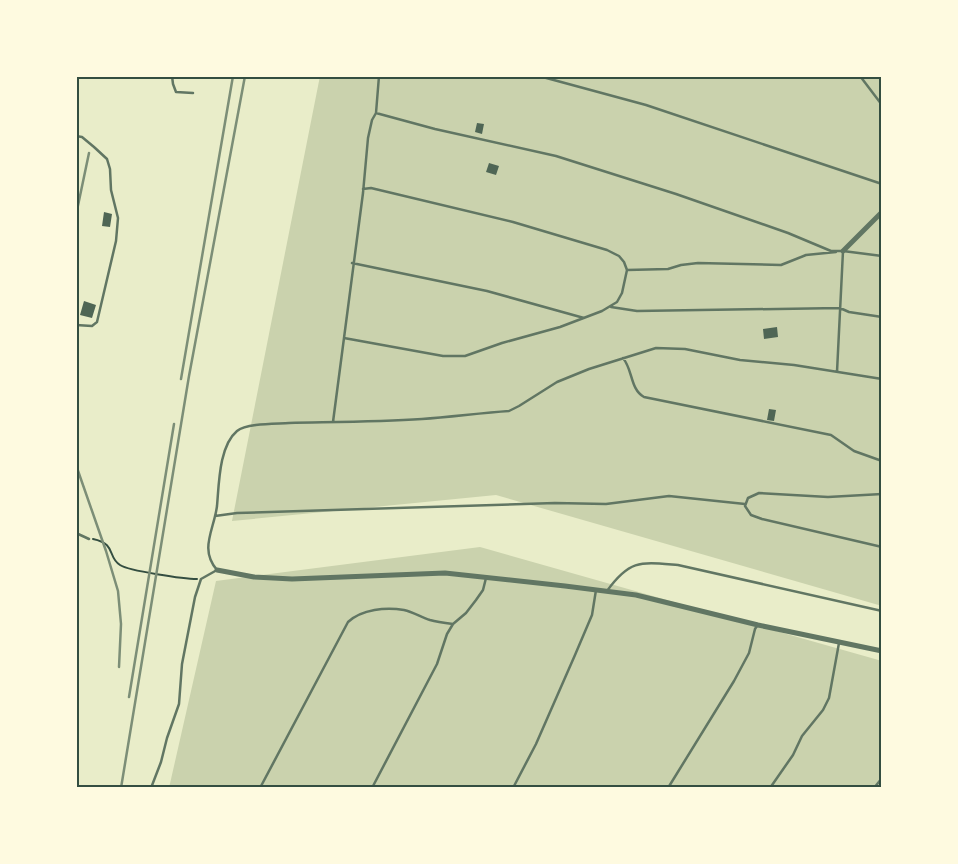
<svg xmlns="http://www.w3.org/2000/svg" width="958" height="864" font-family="'Work Sans',sans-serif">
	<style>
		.green { fill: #cad2ad }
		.building { fill: #4f6655 }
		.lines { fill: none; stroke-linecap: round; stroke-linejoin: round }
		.path { stroke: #344e41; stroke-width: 2 }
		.service { stroke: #617663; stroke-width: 2.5 }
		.minor { stroke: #617663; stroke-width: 5 }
		.rail { stroke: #7c8e77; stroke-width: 2.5 }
		.neatline { fill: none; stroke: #344e41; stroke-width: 2 }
	</style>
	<rect width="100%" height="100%" fill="#e9edc9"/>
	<path class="green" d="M320 76H882V606L496 495 232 521Z
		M480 547 882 661V788H169L216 581Z"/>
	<path class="building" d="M477 123 484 124 482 134 475 132Z
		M489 163 499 166 496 175 486 172Z
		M104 212 112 214 110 227 102 226Z
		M84 301 96 305 92 318 80 315Z
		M777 327 778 337 764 339 763 329Z
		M769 409 776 410 774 421 767 420Z"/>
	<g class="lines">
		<path class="path" d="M93 539C117 544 107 557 120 565 129 571 184 579 197 579"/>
		<path class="service" d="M172 76 173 84 176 92 193 93
			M539 76 646 105 882 184
			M860 76 882 105
			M376 113 435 129 556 156 676 194 788 233 831 251H843L882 256
			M76 136 82 137 94 147 107 159 110 169 111 190 118 218 116 241 97 322 92 326 76 325
			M352 263 487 291 584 318
			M627 270 668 269 681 265 698 263 781 265 806 255 836 252
			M611 307 637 311 840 308 849 312 882 317
			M344 338 443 356H465L502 343 560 327 602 311 617 302 622 293 627 270 624 262 619 256 607 250 513 222 371 188 363 189
			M623 358C633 370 630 389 644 397L831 435 854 451 882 461
			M837 372 843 251
			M333 422 363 193 368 138 372 120 376 113 379 76
			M882 494 828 497 759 493 748 498 745 506 751 515 762 519 882 547
			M215 516 237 513 555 503 606 504 669 496 745 504
			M76 533 89 539
			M607 591C630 559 641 562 678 565L882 611
			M151 788 161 762 167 738 179 704 182 664 195 597 201 579 217 570C199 549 214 530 217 506 219 484 219 446 237 431 247 423 277 424 289 423 333 422 378 422 422 419 451 417 480 413 509 411L519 406 557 382 589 369 656 348 685 349 740 360 794 365 882 379
			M260 788 348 622C362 609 386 607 404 610 413 612 421 617 430 620 437 622 445 623 453 624
			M372 788 437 664 447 634 453 624 466 613 476 600 483 590 486 578
			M513 788 536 744 575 655 592 615 596 590
			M668 788 734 681 749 653 755 629 757 626
			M770 788 793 755 802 736 823 710 829 698 839 643
			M874 788 882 778"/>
		<path class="minor" d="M843 251 882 212
			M217 570 254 577 292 579 445 573 565 586 636 595 758 625 882 651"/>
		<path class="rail" d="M76 215 89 153
			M181 379 233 76
			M76 465 106 551 118 591 121 624 119 667
			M129 697 174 424
			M121 788 189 376 245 76"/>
	</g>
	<rect width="958" height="864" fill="none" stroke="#fefae0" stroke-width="155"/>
	<rect x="78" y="78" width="802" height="708" class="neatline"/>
</svg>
